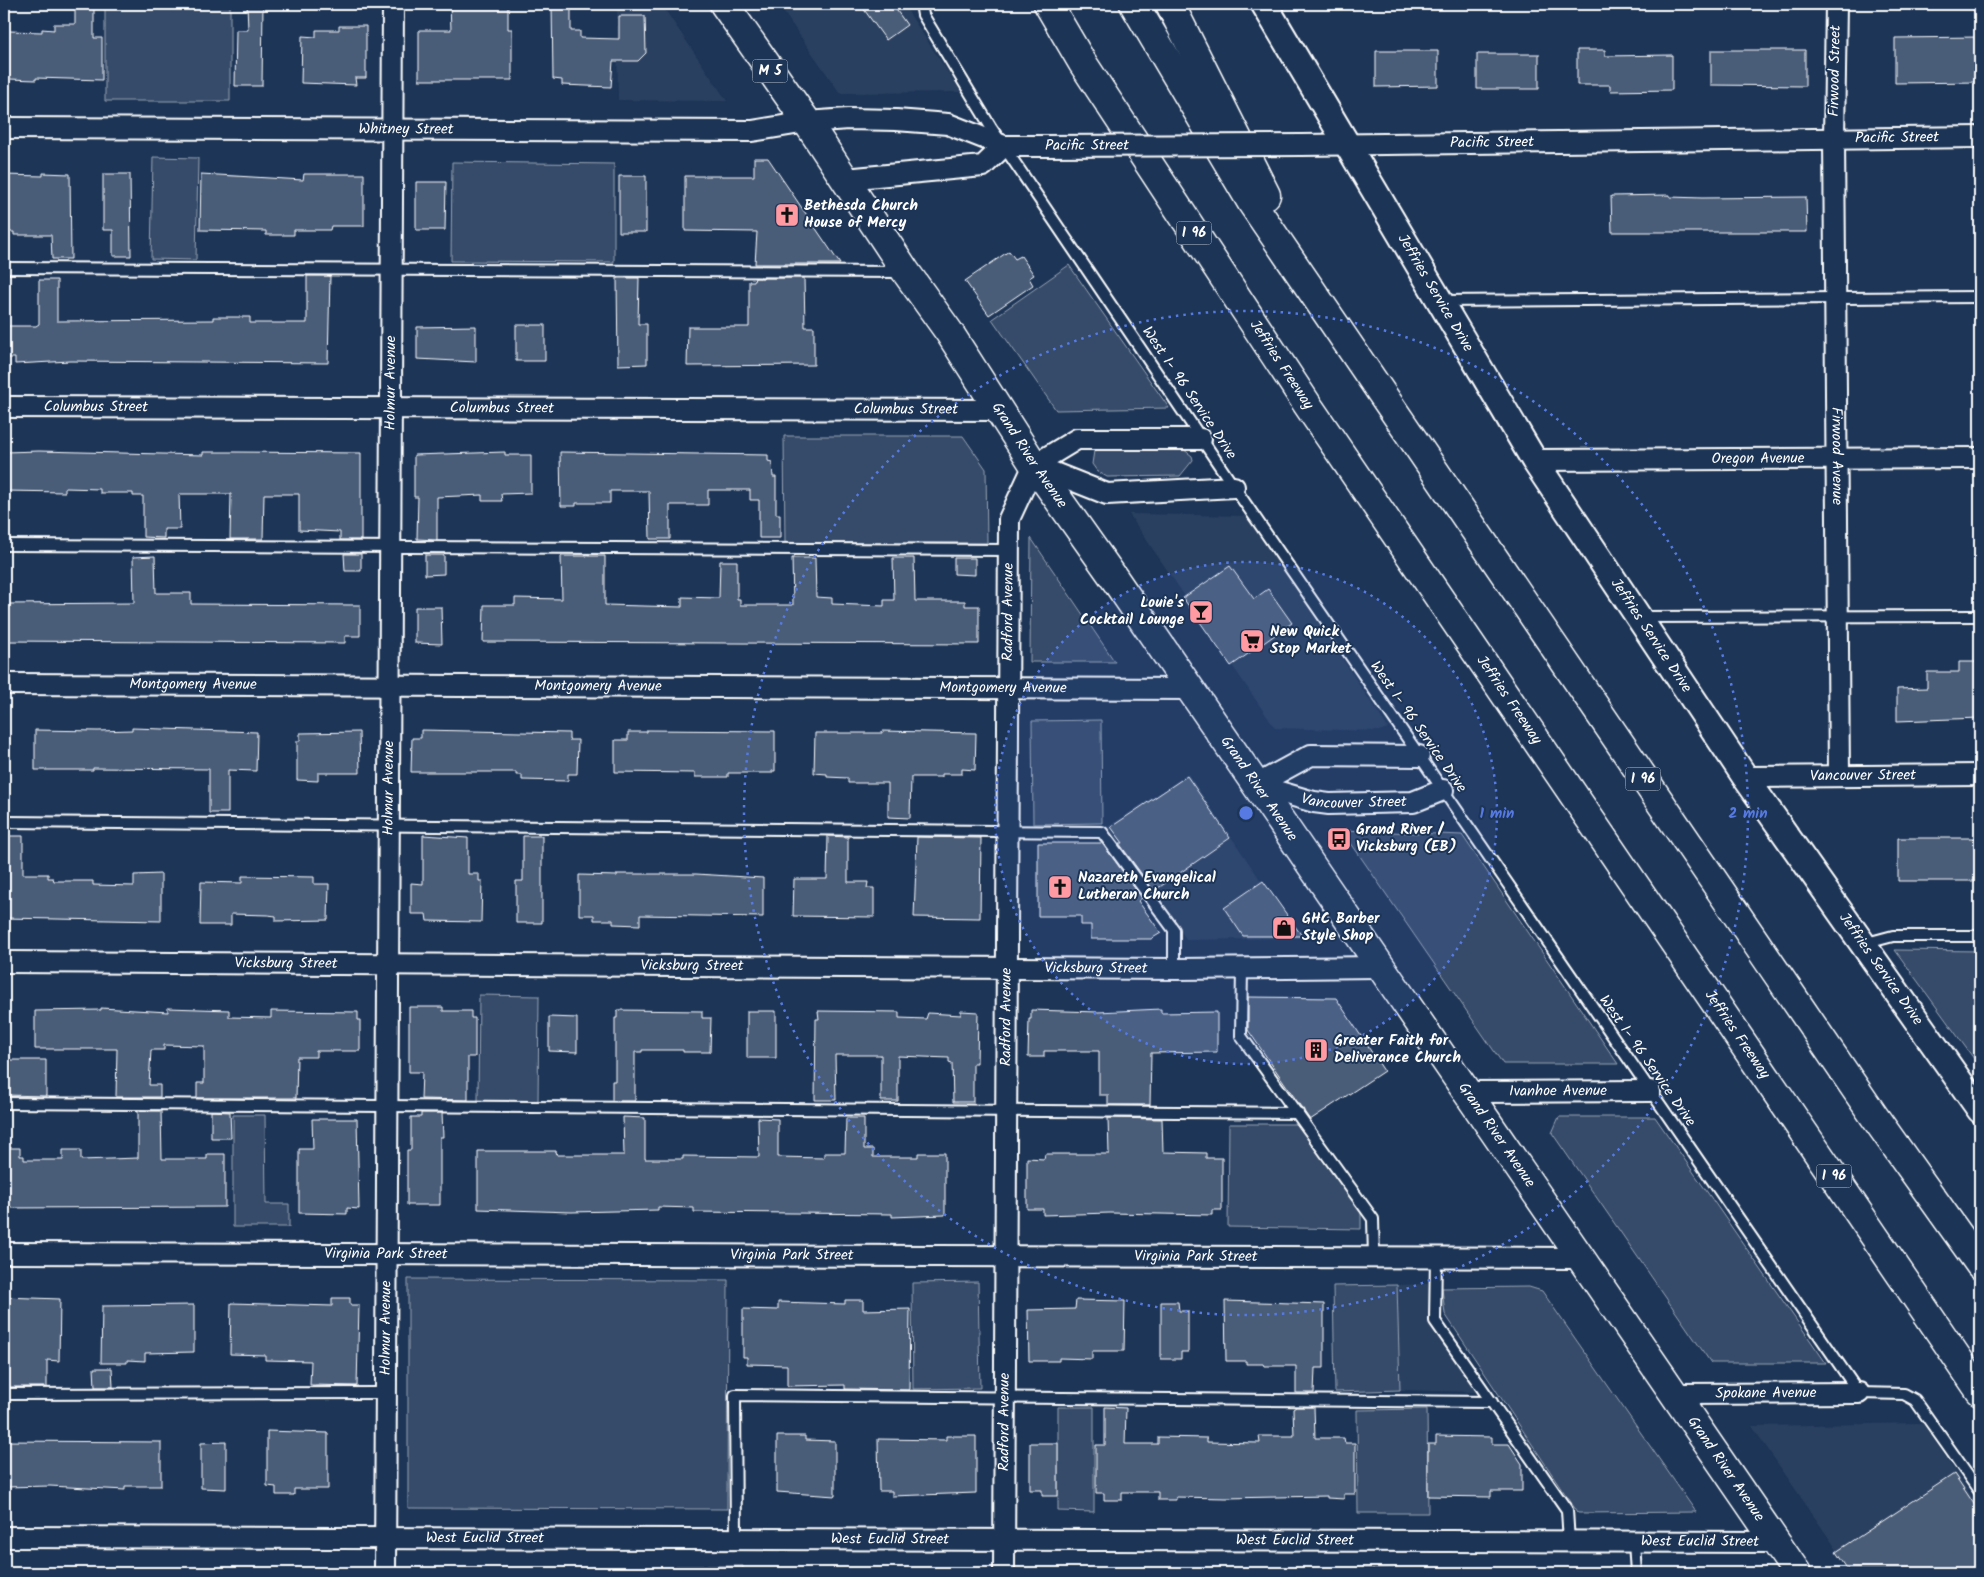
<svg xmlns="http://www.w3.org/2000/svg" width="1984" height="1577" font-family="Kalam,sans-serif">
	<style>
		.built { fill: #2a4161 }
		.green { fill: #364b69; stroke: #9aa5b4 }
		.building { fill: #4a5d79; stroke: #fff }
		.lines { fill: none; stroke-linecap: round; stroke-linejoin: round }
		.service-casing { stroke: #fff; stroke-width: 14 }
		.minor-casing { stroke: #fff; stroke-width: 24 }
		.tertiary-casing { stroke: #fff; stroke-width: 29 }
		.primary-casing { stroke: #fff; stroke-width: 31 }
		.motorway-casing { stroke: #fff; stroke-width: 31 }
		.service { stroke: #1d3557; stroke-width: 10 }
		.minor { stroke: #1d3557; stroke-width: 20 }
		.tertiary { stroke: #1d3557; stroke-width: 25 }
		.primary { stroke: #1d3557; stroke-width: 28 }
		.motorway { stroke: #1d3557; stroke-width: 28 }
		.minor-bridge-casing { stroke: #fff; stroke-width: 24; stroke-linecap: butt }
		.minor-bridge { stroke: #1d3557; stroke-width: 20 }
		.ring { fill: none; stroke: #567ae2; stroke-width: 2.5; stroke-dasharray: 2.5 5 }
		.labels { text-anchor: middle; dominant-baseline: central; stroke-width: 4; stroke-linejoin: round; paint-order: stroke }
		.shield { fill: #1d3557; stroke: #bbc2cd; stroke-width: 1 }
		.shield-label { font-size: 14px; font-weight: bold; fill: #fff }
		.street-label { font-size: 15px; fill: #fff; stroke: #1d3557 }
		.poi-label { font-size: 15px; font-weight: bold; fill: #fff; stroke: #1d3557; text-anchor: start }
		.centre { fill: #567ae2; stroke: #1d3557; stroke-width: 2.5 }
		.ring-label { font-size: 15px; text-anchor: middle; font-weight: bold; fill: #567ae2; stroke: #1d3557; stroke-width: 4; stroke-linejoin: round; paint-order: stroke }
	</style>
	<rect width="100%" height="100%" fill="#1d3557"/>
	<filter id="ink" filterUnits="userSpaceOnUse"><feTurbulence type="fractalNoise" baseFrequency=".02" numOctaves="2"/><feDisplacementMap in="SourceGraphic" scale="10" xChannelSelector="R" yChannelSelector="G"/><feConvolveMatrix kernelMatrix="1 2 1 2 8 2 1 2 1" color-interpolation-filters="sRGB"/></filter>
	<g filter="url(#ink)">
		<path class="built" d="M617 4H661L727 101 618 100Z
			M778 4H903L961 92 840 93Z
			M1129 514 1248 516 1388 728 1379 731 1275 728Z
			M1188 774 1300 938 1187 940 1106 828Z
			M1428 1284V1321L1476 1392 1400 1390 1397 1285Z
			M1922 1423 1980 1508V1573H1853L1752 1426Z
			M1735 1571 1737 1573 1643 1572Z"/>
		<path class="green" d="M105 4H230V101H105Z
			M153 157 198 158 196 260 151 259Z
			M452 162 614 164V262L451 261Z
			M1069 265 1169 408 1056 410 992 319Z
			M784 436H963L986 469 987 543H785Z
			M1179 446 1192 456 1193 460 1180 476 1107 477 1097 471 1092 464 1094 451 1101 449Z
			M1031 538 1115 662H1030Z
			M1101 720 1102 823 1033 824 1032 721Z
			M1342 830 1462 835 1618 1064H1503Z
			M1895 950 1980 951V1063H1977Z
			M479 995 539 996 538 1102 478 1101Z
			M233 1115H265L266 1204H289V1227H233Z
			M1559 1117H1655L1826 1363H1711L1552 1133Z
			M1229 1124H1298L1361 1213V1229L1228 1227Z
			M408 1279 728 1280 727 1509 408 1508Z
			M978 1282 980 1388 913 1389 912 1283Z
			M1397 1285 1400 1390 1335 1392 1333 1286Z
			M1529 1287 1542 1291 1696 1512 1578 1513 1445 1314 1442 1288Z
			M1058 1407H1094V1512L1058 1511Z
			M1427 1409 1428 1513H1358L1357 1410Z
			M676 1566H743V1573H676Z
			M1363 1569 1425 1570V1573H1363Z"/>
		<path class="building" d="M75 4H94V38H102V80L36 78V80L9 79V31L42 32V29L54 30V24H75Z
			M247 4H263L262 86H235L236 30H248Z
			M450 4H508V29H512V80H419V30H451Z
			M552 4H571V31H580V38L619 39V16H645L646 53 638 61H613L611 87 562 85V80L553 79Z
			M860 4H892L907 25 886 40Z
			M339 26H366V78H355L356 85 301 83 302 36 316 37V30H339Z
			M1980 37V82L1895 83V38Z
			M1577 50H1605V56L1672 55V90L1610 91V85H1577Z
			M1711 50H1805V86L1711 85Z
			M1376 51H1438V86L1376 87Z
			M1477 54H1539V89H1477Z
			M754 158H768L840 264H755L757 232 685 231V176H754Z
			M43 173 70 174 71 259H52L51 235H14V232H4V175L43 176Z
			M103 174H130L131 256H113V230H103Z
			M201 174 303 180 304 174H364V226H331L330 230H294V235H266V231L200 230Z
			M619 176H646V232H619Z
			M416 182H446L445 230H416Z
			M1670 195V197L1702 198 1806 197 1807 232H1612L1611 196Z
			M1009 251 1015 259 1021 256 1034 275 1029 278 1033 285 989 315 965 281Z
			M307 276H330L328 363 70 361 15 364V358H4V326H36L39 324V280H57V321L213 320V317H250V323H307Z
			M617 278H639L638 324H647V364L618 365Z
			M755 278H804L805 327H814V365L687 366 688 327H749V281H754Z
			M516 325H545V361H516Z
			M476 326V362L417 359V327Z
			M39 451 203 455V452H234L361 453V540H340V532L299 530V494H264L263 539H230L231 494H179L180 529H164V538L143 537V496H133V493H100V489L65 488V492L5 491V452Z
			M505 452V455H531V493L501 494 502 501H482V495L437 497V540L417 539 418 497H414V455Z
			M560 452 768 455V461L772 462 773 477H776V514H780V538H759V500H750V490H708V505H670V539H650L649 491H610V503H576V506H561Z
			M344 554H361V571H345Z
			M425 555H444V574L425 575Z
			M155 556 156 593H191V604L360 605V636H345V643L5 641V604L134 603 133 557Z
			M561 556H605V605L682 607V597L719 598 720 561H737V599H740V605H793L792 558H815L816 597 832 598V604L884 606V600H894L893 558H914L915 601H965V606H979V644L483 642 484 605H515V598L562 599Z
			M954 558H975V575L954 574Z
			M1230 566 1254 599 1268 589 1292 623 1231 666 1183 598Z
			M415 607H441L442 644 415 643Z
			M1959 662H1980V718L1897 721V689L1927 688V672H1959Z
			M132 728 257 732 256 771 228 770V813H209V769L93 768V770H35V730L98 731 132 730Z
			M421 730 569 733V740H578L577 774H568V781L522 780V775H516V772H411L412 738H421Z
			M647 730 775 731V771H772V773H728V777H695V773L615 772V740H628V732H647Z
			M882 731 976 733 975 770 962 769V774H942V777H911L910 818 888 817V783H848V778L827 777V774L814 773 815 733H882Z
			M359 732 360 773H318V781L297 780V741H300V733Z
			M1187 776 1230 838 1154 891 1119 843H1123L1111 827Z
			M423 835 468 838V874H479V881H482L481 922 427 921 426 914H411V883L423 884Z
			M4 836H23V874H48V878H53L54 881H93V885L134 886V875L161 874V921L4 918Z
			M523 836H542V923H516V881H523Z
			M828 836 848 837V882H868L867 888H874V917L793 916 794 879H827Z
			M917 837 981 838 980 918 914 917Z
			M1898 838H1980V881H1898Z
			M1038 843H1102L1142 898 1138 901 1161 933 1151 939H1091V925H1081V916H1038Z
			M617 874H696L763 878V917L640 915V925L613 924V920H594V915H579V875L617 876Z
			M242 876 314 877V884H329L328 920 276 921V916L268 915 231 914V925H200L201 882 242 883Z
			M1263 881 1302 936H1243L1224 908Z
			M1248 997 1336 998 1384 1071 1310 1120 1248 1030Z
			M409 1007H443V1011H471V1018H475V1057H468V1100L421 1099 422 1072H409Z
			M101 1008 168 1012V1008L229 1010V1017L271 1018V1011L358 1012V1020H360V1051H316V1057H297L296 1098H197V1083H204V1046L164 1045V1050H151L149 1085H160V1097H116L117 1049H35V1011L101 1010Z
			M1161 1009V1013L1217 1012V1052L1151 1053 1150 1105H1108V1095H1099V1051H1044V1057H1028L1029 1019H1031V1010L1098 1012Z
			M617 1010 702 1011V1018H711L710 1052H683V1050H642V1052H635V1101H612V1081H615V1018H617Z
			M747 1011H776V1058H747Z
			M818 1011 899 1012V1018L926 1019 928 1013 961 1015V1011L978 1012 977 1063H973V1102H953L952 1063 949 1062V1058L898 1056V1101H881V1055H835L836 1100H815L816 1019H819Z
			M549 1017 577 1018V1052L549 1051Z
			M4 1060H46V1096L5 1095Z
			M138 1111H161L162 1159H207V1154H225V1207L4 1208V1148H20V1156H24V1160H63V1150H81V1160L138 1158Z
			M211 1111 230 1112 231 1138H211Z
			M421 1113H442L443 1137H440V1205H407V1150H411V1117H421Z
			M623 1117 645 1118V1159H683V1156L759 1157 758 1118 778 1119V1157L824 1158V1153H845L846 1118H864V1149H873V1157H918V1153H945V1215L892 1217V1214L694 1212V1208L658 1207V1210L571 1212 478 1209V1151H556L557 1155H624Z
			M1108 1118 1162 1119 1163 1152 1206 1153V1158H1222V1210H1212V1215L1110 1213 1043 1215V1209H1027V1158L1044 1159 1045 1154H1109Z
			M312 1119H357L359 1209 347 1208V1214L299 1213V1149H313Z
			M4 1297 60 1299 59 1361 47 1360V1387H4Z
			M332 1298H350V1305H359L357 1386 310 1385 311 1361 265 1360V1355L230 1354 231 1303 332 1306Z
			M845 1300H863V1310L910 1309 909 1390 845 1389V1385L787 1386V1365L747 1364V1357H743V1309L778 1310V1302L845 1304Z
			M1076 1300 1125 1301 1124 1351H1092V1359L1059 1358V1361H1029L1028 1310 1075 1309Z
			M1225 1301 1324 1304V1368H1315L1314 1393H1296V1366H1264L1263 1364H1246V1361H1226Z
			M1161 1302H1178L1179 1311H1188V1352H1181V1359H1161Z
			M194 1305V1352L145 1353V1361L127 1360V1363H101L102 1306Z
			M94 1368H112L113 1387H95Z
			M1105 1407 1126 1408 1125 1444H1158V1437L1207 1438V1442L1260 1443 1259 1436H1294L1293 1409 1296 1407H1314L1315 1438H1344L1345 1443H1355V1494H1344V1499L1327 1498V1496L1226 1498 1176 1497V1500H1158V1492H1122V1500H1104V1493H1096V1445H1105Z
			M267 1431 328 1433V1489H294V1495H276V1487L267 1486Z
			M777 1436H805V1440L835 1441V1496L777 1492Z
			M946 1436H976V1493L892 1496V1491H879L878 1439 946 1440Z
			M1436 1436 1492 1437V1444H1509L1522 1464V1491H1491V1497L1428 1496V1444H1436Z
			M4 1441 161 1442V1486H125V1490L50 1486 4 1487Z
			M226 1442V1489L201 1488V1443Z
			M1030 1443H1058V1496H1042V1490H1030Z
			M1954 1474 1980 1513V1573H1850L1836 1552Z"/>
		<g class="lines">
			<defs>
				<path id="service" d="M921 4 923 15 992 129 1234 487 1859 1393 1904 1394 1915 1400 1980 1492
					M4 268 902 272
					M1441 301 1980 297
					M4 545 1009 550
					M1641 617 1980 616
					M4 822 1102 832 1174 930V969
					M1863 944 1893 936H1980
					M1242 968 1241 1036 1373 1219 1374 1257
					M4 1103 1298 1113
					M1436 1257 1435 1321 1567 1510 1569 1542
					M4 1394 386 1393
					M736 1539 735 1395 1492 1402
					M1634 1542 1636 1573"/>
				<g id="minor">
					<path id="s1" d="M1836 4 1834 138 1839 775"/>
					<path id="s2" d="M4 128 752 131 807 122 848 119 896 120 948 124 1004 146H1043"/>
					<path id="s3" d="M1301 145 1980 137"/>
					<path d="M845 179 983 166 1004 146"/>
					<path id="s4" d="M4 407 999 410"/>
					<path d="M1201 439H1077L1034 465 1107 494 1234 487"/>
					<path id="s5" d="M1534 460 1980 458"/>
					<path id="s6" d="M4 684 1190 689"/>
					<path id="s7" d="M1419 756 1311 755 1256 785 1314 802 1329 804 1413 802 1443 790"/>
					<path id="s8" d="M1745 777 1980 775"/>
					<path id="s9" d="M4 962 1177 969 1380 967"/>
					<path id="s10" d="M1467 1092 1650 1091"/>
					<path id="s11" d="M4 1253 1580 1258"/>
					<path id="s12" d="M1674 1394 1859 1393"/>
					<path id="s13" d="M4 1537 1776 1542"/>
					<path id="s14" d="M385 1573 393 4"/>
					<path id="s15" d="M1004 1573 1009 519 1034 465"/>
				</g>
				<g id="tertiary">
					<path id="s16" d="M1264 4 1534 460 1745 777 1980 1110"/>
				</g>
				<g id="primary">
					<path id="s17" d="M724 4 807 122 906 272 949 332 1034 465 1114 578 1797 1573"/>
				</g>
				<g id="motorway">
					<path id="s18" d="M1048 4 1082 62 1307 404 1980 1391"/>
					<path d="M1134 4 1252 203 1874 1116 1980 1265"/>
					<path d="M1170 4 1266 195"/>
				</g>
			</defs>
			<use href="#service" class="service-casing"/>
			<use href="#minor" class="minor-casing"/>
			<use href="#tertiary" class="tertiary-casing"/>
			<use href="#primary" class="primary-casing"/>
			<use href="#motorway" class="motorway-casing"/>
			<use href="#service" class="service"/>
			<use href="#minor" class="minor"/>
			<use href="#tertiary" class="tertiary"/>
			<use href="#primary" class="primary"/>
			<use href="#motorway" class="motorway"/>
			<defs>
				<g id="minor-bridge">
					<path id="s19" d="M1043 146 1301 145"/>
				</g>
			</defs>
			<use href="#minor-bridge" class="minor-bridge-casing"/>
			<use href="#minor-bridge" class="minor-bridge"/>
		</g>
	</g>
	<circle cx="1246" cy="813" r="251" fill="#567ae2" fill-opacity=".12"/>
	<g class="ring">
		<circle cx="1246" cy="813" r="251"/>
		<circle cx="1246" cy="813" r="502"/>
	</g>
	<defs>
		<symbol id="church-square" viewBox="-11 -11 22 22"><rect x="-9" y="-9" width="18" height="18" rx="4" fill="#ff9aa2" stroke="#1d3557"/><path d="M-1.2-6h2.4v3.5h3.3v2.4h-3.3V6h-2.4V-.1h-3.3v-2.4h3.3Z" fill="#111"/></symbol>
		<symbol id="bar-square" viewBox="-11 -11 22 22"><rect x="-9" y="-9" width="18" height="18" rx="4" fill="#ff9aa2" stroke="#1d3557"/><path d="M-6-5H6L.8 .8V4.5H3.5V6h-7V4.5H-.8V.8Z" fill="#111"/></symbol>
		<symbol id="supermarket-square" viewBox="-11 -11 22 22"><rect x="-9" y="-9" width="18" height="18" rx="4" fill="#ff9aa2" stroke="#1d3557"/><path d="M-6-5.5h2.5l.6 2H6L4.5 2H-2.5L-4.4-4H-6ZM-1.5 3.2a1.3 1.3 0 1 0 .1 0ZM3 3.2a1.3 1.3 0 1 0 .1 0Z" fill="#111"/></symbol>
		<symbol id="bus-square" viewBox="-11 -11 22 22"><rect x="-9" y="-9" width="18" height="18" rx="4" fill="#ff9aa2" stroke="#1d3557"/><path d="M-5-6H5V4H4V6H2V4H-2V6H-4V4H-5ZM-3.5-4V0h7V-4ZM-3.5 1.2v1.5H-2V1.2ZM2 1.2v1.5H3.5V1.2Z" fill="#111"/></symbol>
		<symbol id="shop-square" viewBox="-11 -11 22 22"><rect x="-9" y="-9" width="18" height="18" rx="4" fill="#ff9aa2" stroke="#1d3557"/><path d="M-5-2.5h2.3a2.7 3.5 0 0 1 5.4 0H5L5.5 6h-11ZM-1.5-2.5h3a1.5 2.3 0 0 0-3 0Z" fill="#111"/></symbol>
		<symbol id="building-square" viewBox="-11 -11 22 22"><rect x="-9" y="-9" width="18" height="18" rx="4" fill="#ff9aa2" stroke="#1d3557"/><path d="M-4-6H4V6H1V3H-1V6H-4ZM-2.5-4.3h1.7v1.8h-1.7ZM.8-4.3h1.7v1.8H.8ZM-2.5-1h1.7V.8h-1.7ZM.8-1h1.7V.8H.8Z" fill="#111"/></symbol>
	</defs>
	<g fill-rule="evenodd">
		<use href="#church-square" x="773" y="201" width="28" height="28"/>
		<use href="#bar-square" x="1187" y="598" width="28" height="28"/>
		<use href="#supermarket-square" x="1238" y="627" width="28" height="28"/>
		<use href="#bus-square" x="1325" y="825" width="28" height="28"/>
		<use href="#church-square" x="1046" y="873" width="28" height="28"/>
		<use href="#shop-square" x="1270" y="914" width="28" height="28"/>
		<use href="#building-square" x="1302" y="1036" width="28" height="28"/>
	</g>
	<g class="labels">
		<g class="shield">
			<rect x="752.5" y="59.5" width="35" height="23" rx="4"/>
			<rect x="1176.5" y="221.5" width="35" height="23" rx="4"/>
			<rect x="1625.5" y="767.5" width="35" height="23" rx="4"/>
			<rect x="1816.5" y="1164.5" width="35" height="23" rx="4"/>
		</g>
		<g class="shield-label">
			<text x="770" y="71">M 5</text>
			<text x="1194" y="233">I 96</text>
			<text x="1643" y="779">I 96</text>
			<text x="1834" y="1176">I 96</text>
		</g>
		<g class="street-label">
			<text transform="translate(1835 71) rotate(-89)">Firwood Street</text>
			<text stroke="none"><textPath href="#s2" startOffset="402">Whitney Street</textPath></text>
			<text stroke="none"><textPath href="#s3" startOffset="596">Pacific Street</textPath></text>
			<text stroke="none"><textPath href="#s3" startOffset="191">Pacific Street</textPath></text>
			<text stroke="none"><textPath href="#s19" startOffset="44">Pacific Street</textPath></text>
			<text stroke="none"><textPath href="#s16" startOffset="336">Jeffries Service Drive</textPath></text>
			<text stroke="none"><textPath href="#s18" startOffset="430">Jeffries Freeway</textPath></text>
			<text stroke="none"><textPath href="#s14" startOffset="1190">Holmur Avenue</textPath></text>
			<text transform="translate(1189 393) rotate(56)">West I- 96 Service Drive</text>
			<text stroke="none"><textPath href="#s4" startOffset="92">Columbus Street</textPath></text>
			<text stroke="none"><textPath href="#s4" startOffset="498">Columbus Street</textPath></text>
			<text stroke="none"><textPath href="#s4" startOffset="902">Columbus Street</textPath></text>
			<text stroke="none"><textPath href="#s17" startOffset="545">Grand River Avenue</textPath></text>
			<text stroke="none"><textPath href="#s1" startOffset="452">Firwood Avenue</textPath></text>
			<text stroke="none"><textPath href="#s5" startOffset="224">Oregon Avenue</textPath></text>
			<text stroke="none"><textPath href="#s15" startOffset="961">Radford Avenue</textPath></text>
			<text stroke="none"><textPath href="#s16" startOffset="741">Jeffries Service Drive</textPath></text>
			<text stroke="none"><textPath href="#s6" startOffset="189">Montgomery Avenue</textPath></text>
			<text stroke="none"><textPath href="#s6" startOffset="594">Montgomery Avenue</textPath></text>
			<text stroke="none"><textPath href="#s6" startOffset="999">Montgomery Avenue</textPath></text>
			<text stroke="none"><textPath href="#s18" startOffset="835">Jeffries Freeway</textPath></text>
			<text transform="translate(1418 727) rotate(55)">West I- 96 Service Drive</text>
			<text stroke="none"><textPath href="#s8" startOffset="118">Vancouver Street</textPath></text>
			<text stroke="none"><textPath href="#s14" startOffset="785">Holmur Avenue</textPath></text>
			<text stroke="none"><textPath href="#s17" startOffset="950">Grand River Avenue</textPath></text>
			<text stroke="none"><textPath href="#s7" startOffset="271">Vancouver Street</textPath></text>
			<text stroke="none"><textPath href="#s9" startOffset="282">Vicksburg Street</textPath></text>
			<text stroke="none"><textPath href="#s9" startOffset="688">Vicksburg Street</textPath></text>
			<text stroke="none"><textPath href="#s9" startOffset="1092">Vicksburg Street</textPath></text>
			<text stroke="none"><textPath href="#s16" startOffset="1146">Jeffries Service Drive</textPath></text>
			<text stroke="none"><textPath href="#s15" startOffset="556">Radford Avenue</textPath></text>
			<text stroke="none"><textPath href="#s18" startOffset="1240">Jeffries Freeway</textPath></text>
			<text transform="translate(1647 1061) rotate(55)">West I- 96 Service Drive</text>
			<text stroke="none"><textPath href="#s10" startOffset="91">Ivanhoe Avenue</textPath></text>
			<text stroke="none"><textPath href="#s17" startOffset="1370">Grand River Avenue</textPath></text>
			<text stroke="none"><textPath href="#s11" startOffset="382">Virginia Park Street</textPath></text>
			<text stroke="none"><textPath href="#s11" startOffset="788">Virginia Park Street</textPath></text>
			<text stroke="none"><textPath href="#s11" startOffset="1192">Virginia Park Street</textPath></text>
			<text stroke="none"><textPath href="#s14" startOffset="245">Holmur Avenue</textPath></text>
			<text stroke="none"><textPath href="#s12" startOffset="92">Spokane Avenue</textPath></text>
			<text stroke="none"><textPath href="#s15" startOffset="151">Radford Avenue</textPath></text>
			<text stroke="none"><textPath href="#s17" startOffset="1775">Grand River Avenue</textPath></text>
			<text stroke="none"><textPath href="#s13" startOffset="481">West Euclid Street</textPath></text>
			<text stroke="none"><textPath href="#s13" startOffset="886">West Euclid Street</textPath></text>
			<text stroke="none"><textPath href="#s13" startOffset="1291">West Euclid Street</textPath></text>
			<text stroke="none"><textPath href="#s13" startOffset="1696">West Euclid Street</textPath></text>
		</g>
		<g class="poi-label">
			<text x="804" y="206">Bethesda Church<tspan x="804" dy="17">House of Mercy</tspan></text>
			<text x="1184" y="603" text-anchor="end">Louie's<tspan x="1184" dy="17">Cocktail Lounge</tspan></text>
			<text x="1270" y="632">New Quick<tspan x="1270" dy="17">Stop Market</tspan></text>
			<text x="1356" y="830">Grand River /<tspan x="1356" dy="17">Vicksburg (EB)</tspan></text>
			<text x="1078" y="878">Nazareth Evangelical<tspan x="1078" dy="17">Lutheran Church</tspan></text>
			<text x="1302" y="919">GHC Barber<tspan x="1302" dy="17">Style Shop</tspan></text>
			<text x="1334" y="1041">Greater Faith for<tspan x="1334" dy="17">Deliverance Church</tspan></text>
		</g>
	</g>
	<circle cx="1246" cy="813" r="8" class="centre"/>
	<g class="ring-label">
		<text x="1497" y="818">1 min</text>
		<text x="1748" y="818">2 min</text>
	</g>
	<rect width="1984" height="1577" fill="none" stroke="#1d3557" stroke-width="20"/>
	<rect x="10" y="10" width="1964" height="1557" fill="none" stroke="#fff" stroke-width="2" filter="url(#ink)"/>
</svg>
